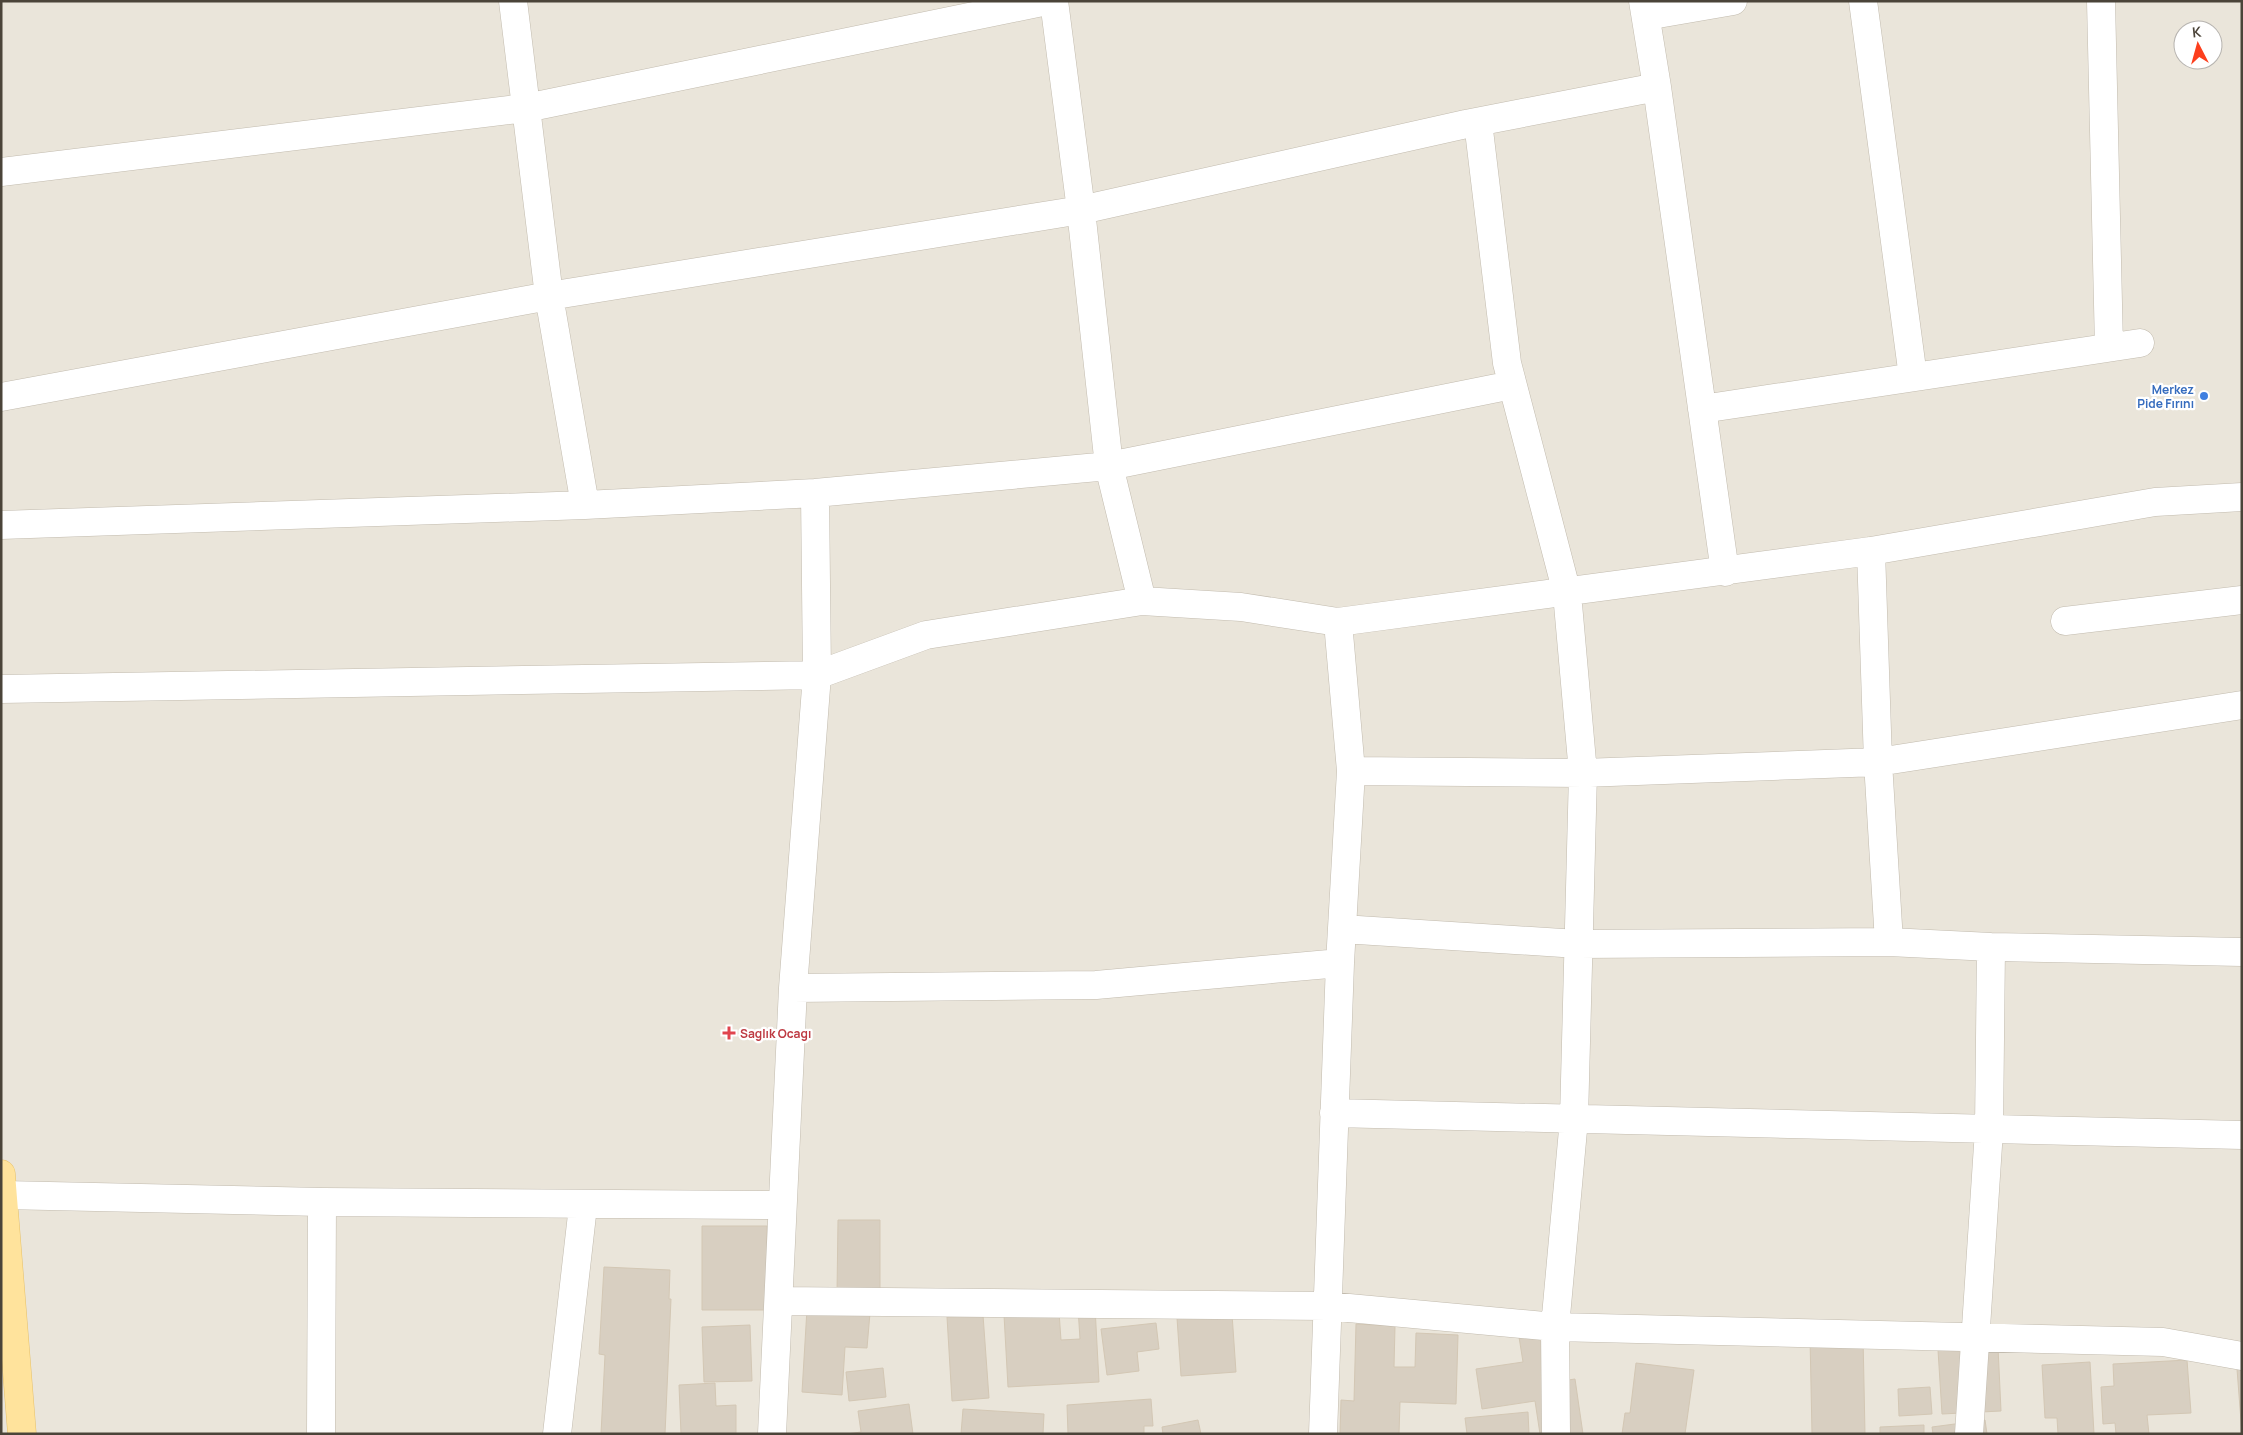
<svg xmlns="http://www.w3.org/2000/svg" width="2243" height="1435" font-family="Manrope,sans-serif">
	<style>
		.residential { fill: #eae5da; fill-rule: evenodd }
		.building { fill: #d8cfc1; stroke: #d3c7b4 }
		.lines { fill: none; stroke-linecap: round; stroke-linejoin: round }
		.minor-casing { stroke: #c2bbae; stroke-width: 29 }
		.major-casing { stroke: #e6c16a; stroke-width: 29 }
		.minor { stroke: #fff; stroke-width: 28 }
		.major { stroke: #ffe39c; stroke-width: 28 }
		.shop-dot { fill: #3f7fe0; stroke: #fff; stroke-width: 2 }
		.health-dot { fill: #e0444e; stroke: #fff; stroke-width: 2 }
		.labels { text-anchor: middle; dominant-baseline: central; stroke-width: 4.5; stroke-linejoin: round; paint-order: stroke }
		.shop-label { font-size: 12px; font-weight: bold; fill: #366cbe; stroke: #fff; text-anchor: end }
		.health-label { font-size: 12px; font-weight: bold; fill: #be3a42; stroke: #fff; text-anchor: start }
	</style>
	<rect width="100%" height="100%" fill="#f6f3ec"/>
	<path class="residential" d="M1 1H2242V1434H1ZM2183 30H2213V60H2183Z"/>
	<path class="building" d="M838 1220H880V1292L837 1293Z
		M702 1226H767V1310H702Z
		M604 1267 670 1270 669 1299H671L665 1434H601L605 1355 599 1354Z
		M1095 1307 1099 1382 1008 1387 1004 1315 1059 1312 1061 1340 1080 1339 1078 1308Z
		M807 1309 870 1313 867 1348 845 1347 842 1395 802 1392Z
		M1232 1314 1236 1372 1181 1376 1177 1318Z
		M983 1315 989 1398 952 1401 947 1317Z
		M1156 1323 1159 1349 1137 1352 1139 1371 1107 1375 1101 1329Z
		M1356 1324 1395 1326 1394 1367H1415L1416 1333 1458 1335 1456 1404 1400 1402 1399 1434H1340L1341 1400 1354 1401Z
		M750 1325 752 1381 704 1382 702 1327Z
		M1547 1333 1555 1382 1575 1379 1583 1434H1540L1535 1401 1482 1409 1476 1369 1523 1362 1519 1337Z
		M1863 1336 1865 1434H1812L1810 1337Z
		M1998 1347 2001 1411 1942 1414 1938 1350Z
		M2187 1360 2191 1413 2147 1415 2149 1434H2116L2115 1423 2103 1424 2101 1387 2114 1386 2113 1364Z
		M2090 1362 2094 1434H2058L2057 1418H2045L2042 1365Z
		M1636 1363 1694 1370 1685 1434H1622L1625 1413H1630Z
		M883 1368 886 1397 849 1401 846 1372Z
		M2237 1369H2242V1434Z
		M715 1383 716 1406 736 1405V1434H681L679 1385Z
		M1930 1387 1932 1414 1899 1416 1898 1389Z
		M1151 1399 1153 1426H1144V1434H1068L1067 1405Z
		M909 1404 913 1434H847L861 1432 858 1411Z
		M963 1409 1044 1414 1043 1434H961Z
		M1528 1412 1529 1434H1467L1465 1418Z
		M1198 1420 1201 1434H1163L1162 1427Z
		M1985 1420 1987 1434H1933L1932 1427Z
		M1924 1425V1434H1880V1427Z"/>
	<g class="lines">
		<defs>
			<path id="minor" d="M513 1 549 296 585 505
				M1054 1 1081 210 1109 466 1142 601
				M1643 1 1657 87 1725 572
				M1863 1 1913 377
				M2101 1 2109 347
				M1646 16 1733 1
				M1478 122 1507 363 1567 593 1583 773 1574 1119 1555 1327 1556 1434
				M1 172 526 108 1047 1
				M1 397 549 296 1081 210 1466 124 1657 87
				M1702 409 2140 343
				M1 525 585 505 815 493 1109 466 1512 385
				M1871 551 1878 762 1889 942
				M2065 621 2242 600
				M1 689 817 675 926 635 1142 601 1241 607 1338 622 1871 551 2155 502 2242 497
				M1351 771 1583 773 1878 762 2242 705
				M1342 929 1578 944 1889 942 1991 947 2242 952
				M793 988 1096 985 1340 963
				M1334 1113 2242 1135
				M3 1195 322 1202 781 1205
				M779 1301 1327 1306 1555 1327 2163 1342 2242 1356
				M321 1434 322 1202
				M557 1434 583 1206
				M772 1434 793 988 817 675 815 493
				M1323 1434 1340 963 1351 771 1338 622
				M1969 1434 1989 1130 1991 947"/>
			<path id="major" d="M1 1174 22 1434"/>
		</defs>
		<use href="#minor" class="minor-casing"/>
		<use href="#major" class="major-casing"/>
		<use href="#minor" class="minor"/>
		<use href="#major" class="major"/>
	</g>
	<circle class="shop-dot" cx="2204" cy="396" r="5"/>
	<path class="health-dot" d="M726.5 1025.5h5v5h5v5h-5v5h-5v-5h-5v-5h5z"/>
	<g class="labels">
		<g class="shop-label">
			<text x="2194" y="389">Merkez<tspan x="2194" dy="14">Pide Fırını</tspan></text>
		</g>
		<g class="health-label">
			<text x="740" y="1033">Saglık Ocagı</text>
		</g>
	</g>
	<rect width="2243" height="1435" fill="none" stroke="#4b4439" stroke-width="5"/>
	<g transform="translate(2198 45) rotate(354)"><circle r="24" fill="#ffffff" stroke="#b7b4b0"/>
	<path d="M0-4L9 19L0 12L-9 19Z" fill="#fc3f1d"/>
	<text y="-8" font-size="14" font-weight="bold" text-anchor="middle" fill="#4b4439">K</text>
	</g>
</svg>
